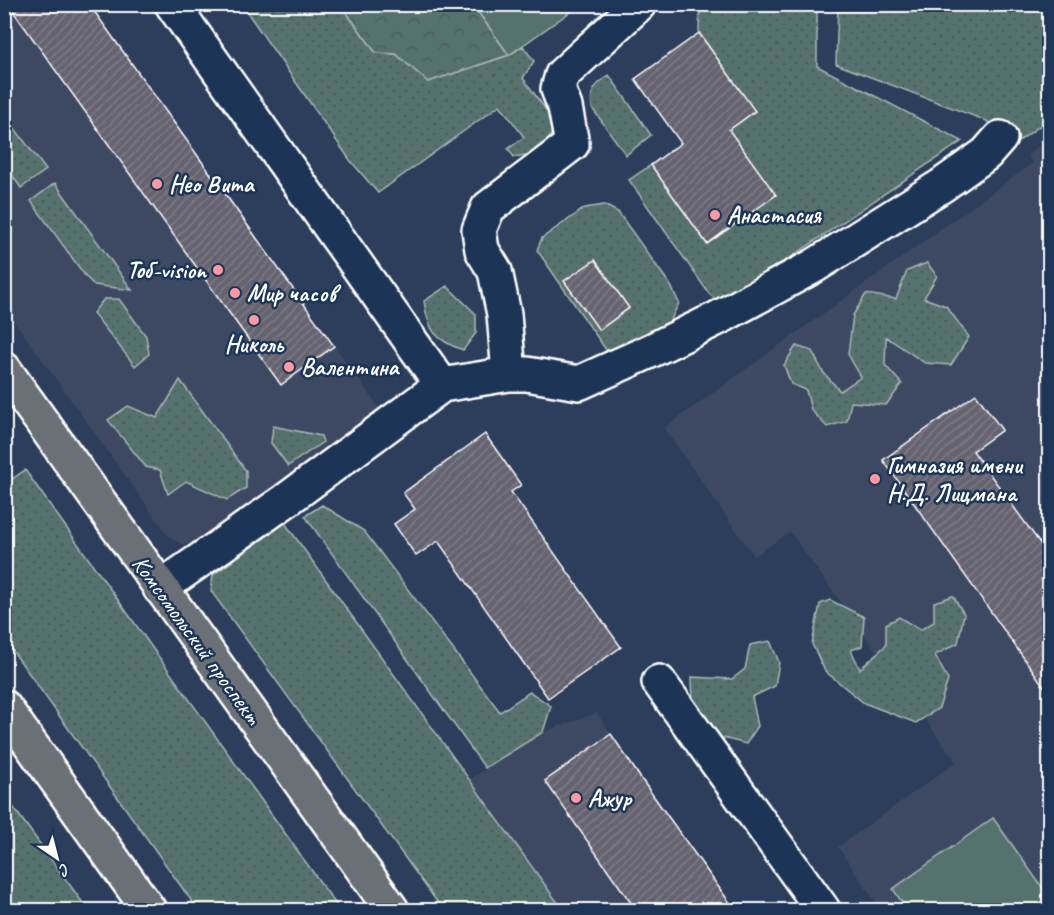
<svg xmlns="http://www.w3.org/2000/svg" width="1054" height="915" font-family="Caveat,sans-serif">
	<style>
		.built { fill: #3d4962 }
		.grass { fill: url(#grass-dots); stroke: #abb8b6; stroke-width: 1.5; fill-rule: evenodd }
		.forest { fill: url(#forest-crowns); stroke: #abb8b6; stroke-width: 1.5 }
		.garden { fill: #57726e; stroke: #abb8b6; stroke-width: 1.5 }
		.building { fill: url(#building-hatch); stroke: #fff; stroke-width: 1.5 }
		.lines { fill: none; stroke-linecap: round; stroke-linejoin: round }
		.minor-casing { stroke: #fff; stroke-width: 38 }
		.major-casing { stroke: #fff; stroke-width: 38 }
		.minor { stroke: #1d3557; stroke-width: 33 }
		.major { stroke: #6a7074; stroke-width: 33 }
		.poi-dot { fill: #ff9aa2; stroke: #1d3557; stroke-width: 2 }
		.labels { text-anchor: middle; dominant-baseline: central; stroke-width: 5; stroke-linejoin: round; paint-order: stroke }
		.poi-label { font-size: 24px; font-weight: bold; fill: #fff; stroke: #1d3557; text-anchor: start }
		.street-label { font-size: 24px; fill: #fff; stroke: #1d3557 }
	</style>
	<defs>
		<pattern id="grass-dots" width="8" height="8" patternUnits="userSpaceOnUse" patternTransform="scale(1.5)"><rect width="8" height="8" fill="#57726e"/><path d="M2 2h.1M6 6h.1" fill="none" stroke="#505b5a" stroke-width="1.8" stroke-linecap="round"/></pattern>
		<pattern id="forest-crowns" width="20" height="18" patternUnits="userSpaceOnUse" patternTransform="scale(1.5)"><rect width="20" height="18" fill="#57726e"/><path d="M2 6a3 3 0 1 1 6 0M12 15a3 3 0 1 1 6 0" fill="none" stroke="#505b5a"/></pattern>
		<pattern id="building-hatch" width="6" height="6" patternUnits="userSpaceOnUse" patternTransform="scale(1.5)"><rect width="6" height="6" fill="#666371"/><path d="M-1 1l2-2M0 6l6-6M5 7l2-2" fill="none" stroke="#7d7a86"/></pattern>
	</defs>
	<rect width="100%" height="100%" fill="#2c3e5c"/>
	<filter id="ink" filterUnits="userSpaceOnUse"><feTurbulence type="fractalNoise" baseFrequency=".0167" numOctaves="2"/><feDisplacementMap in="SourceGraphic" scale="12" xChannelSelector="R" yChannelSelector="G"/><feConvolveMatrix kernelMatrix="1 2 1 2 8 2 1 2 1" color-interpolation-filters="sRGB"/></filter>
	<g filter="url(#ink)">
		<path class="built" d="M4 5H36L17 18 251 343 305 305 383 413 193 545 181 544 169 537 5 308Z
			M1049 138V910H881L838 847 956 762 790 532 754 556 664 428 1033 163 1027 155Z
			M597 713 611 734 545 782 636 910H563L469 780 543 732Z"/>
		<path class="grass" d="M242 5H341L376 53 396 54 428 82 509 55 523 46 534 61 523 78 554 121C551 147 538 154 514 157L508 149 524 137 500 105 378 193 350 160Z
			M700 5H817V66L962 141 722 304 710 295 629 180 651 165 707 244 775 195 729 130 754 111 699 33Z
			M838 5H1049V119L1008 149 987 121 836 64Z
			M609 75 651 135 626 155 592 108C589 91 596 84 609 75Z
			M4 114 46 170 21 188 5 165Z
			M55 183 132 290 94 285 86 277 31 201Z
			M604 205 618 212 671 286 679 303 669 323 621 348 606 350 537 250 542 238 585 208ZM595 260 629 308 600 330 565 281Z
			M927 263 937 276 924 298 946 306 969 337 951 365 925 363 886 337 885 365 902 384 886 405 851 402 847 421 827 427 811 410 806 390 791 384 784 365 796 346 812 351 823 372 840 391 861 377 848 354 853 315 866 294 896 299 907 271Z
			M447 286 476 314V333L463 350C435 340 428 331 424 301Z
			M104 299H119L146 336 149 354 135 366 93 313Z
			M180 380 246 471V488L227 500 186 481 168 494 160 470 146 467 108 420 128 406 157 418Z
			M273 426 321 436 323 442 288 466 271 443Z
			M25 470 340 910H198L5 640V484Z
			M322 505 364 531 500 712 530 692 551 706 543 732 485 768 305 516Z
			M285 523 563 910H443L211 591 213 575Z
			M953 596 964 614 958 643 935 655 948 680 939 708 916 723 864 703 825 671 812 644 820 604 830 600 864 617 862 646 851 650 860 669 886 645V624L899 617 920 630 934 622V602Z
			M770 641 779 662 775 686 752 697 758 726 746 744 715 736 693 702 692 677 732 679 745 669 750 645Z
			M5 794 11 804 88 910H9L5 904Z"/>
		<path class="forest" d="M341 5H473L509 55 428 82 396 54 376 53Z"/>
		<path class="garden" d="M473 5H580L509 55Z
			M993 818 1049 897V910H907L893 889Z"/>
		<path class="building" d="M8 4H89L334 346 281 385Z
			M699 33 755 111 729 130 776 195 707 244 651 165 681 143 635 79Z
			M595 260 629 308 599 330 564 281Z
			M976 394 1002 430 973 451 1050 557V695L883 460Z
			M485 434 521 485 511 492 621 647 548 698 438 541 416 556 394 524 415 509 403 493Z
			M611 734 642 780 735 910H636L545 781Z"/>
		<g class="lines">
			<defs>
				<path id="minor" d="M172 4 442 385
					M509 374 504 314 495 271 482 250 479 230 488 208 572 144 565 107 558 89 562 75 639 4
					M160 588 285 501 442 385 509 374H527L579 383 646 353 718 318 814 266 941 186 986 154 1000 138
					M659 682 823 910"/>
				<path id="major" d="M4 369 392 910
					M4 707 149 910"/>
			</defs>
			<use href="#minor" class="minor-casing"/>
			<use href="#major" class="major-casing"/>
			<use href="#minor" class="minor"/>
			<use href="#major" class="major"/>
		</g>
	</g>
	<g class="poi-dot">
		<circle cx="157" cy="184" r="6"/>
		<circle cx="715" cy="215" r="6"/>
		<circle cx="218" cy="270" r="6"/>
		<circle cx="235" cy="293" r="6"/>
		<circle cx="254" cy="320" r="6"/>
		<circle cx="289" cy="367" r="6"/>
		<circle cx="875" cy="479" r="6"/>
		<circle cx="576" cy="798" r="6"/>
	</g>
	<g class="labels">
		<g class="poi-label">
			<text x="169" y="184">Нео Вита</text>
			<text x="727" y="215">Анастасия</text>
			<text x="206" y="270" text-anchor="end">Тоб-vision</text>
			<text x="247" y="293">Мир часов</text>
			<text x="254" y="344" text-anchor="middle">Николь</text>
			<text x="301" y="367">Валентина</text>
			<text x="887" y="465">Гимназия имени<tspan x="887" dy="28">Н.Д. Лицмана</tspan></text>
			<text x="588" y="798">Ажур</text>
		</g>
		<g class="street-label">
			<text transform="translate(197 640) rotate(54)">Комсомольский проспект</text>
		</g>
	</g>
	<rect width="1054" height="915" fill="none" stroke="#1d3557" stroke-width="24"/>
	<rect x="12" y="12" width="1030" height="891" fill="none" stroke="#fff" stroke-width="2" filter="url(#ink)"/>
	<g transform="translate(57 858) rotate(145)" stroke="#1d3557" stroke-width="4.5" paint-order="stroke">
	<path d="M0-4.5L10 22L0 15L-10 22Z" fill="#ffffff"/>
	<text y="-9" font-size="16" font-weight="bold" text-anchor="middle" fill="#ffffff">С</text>
	</g>
</svg>
